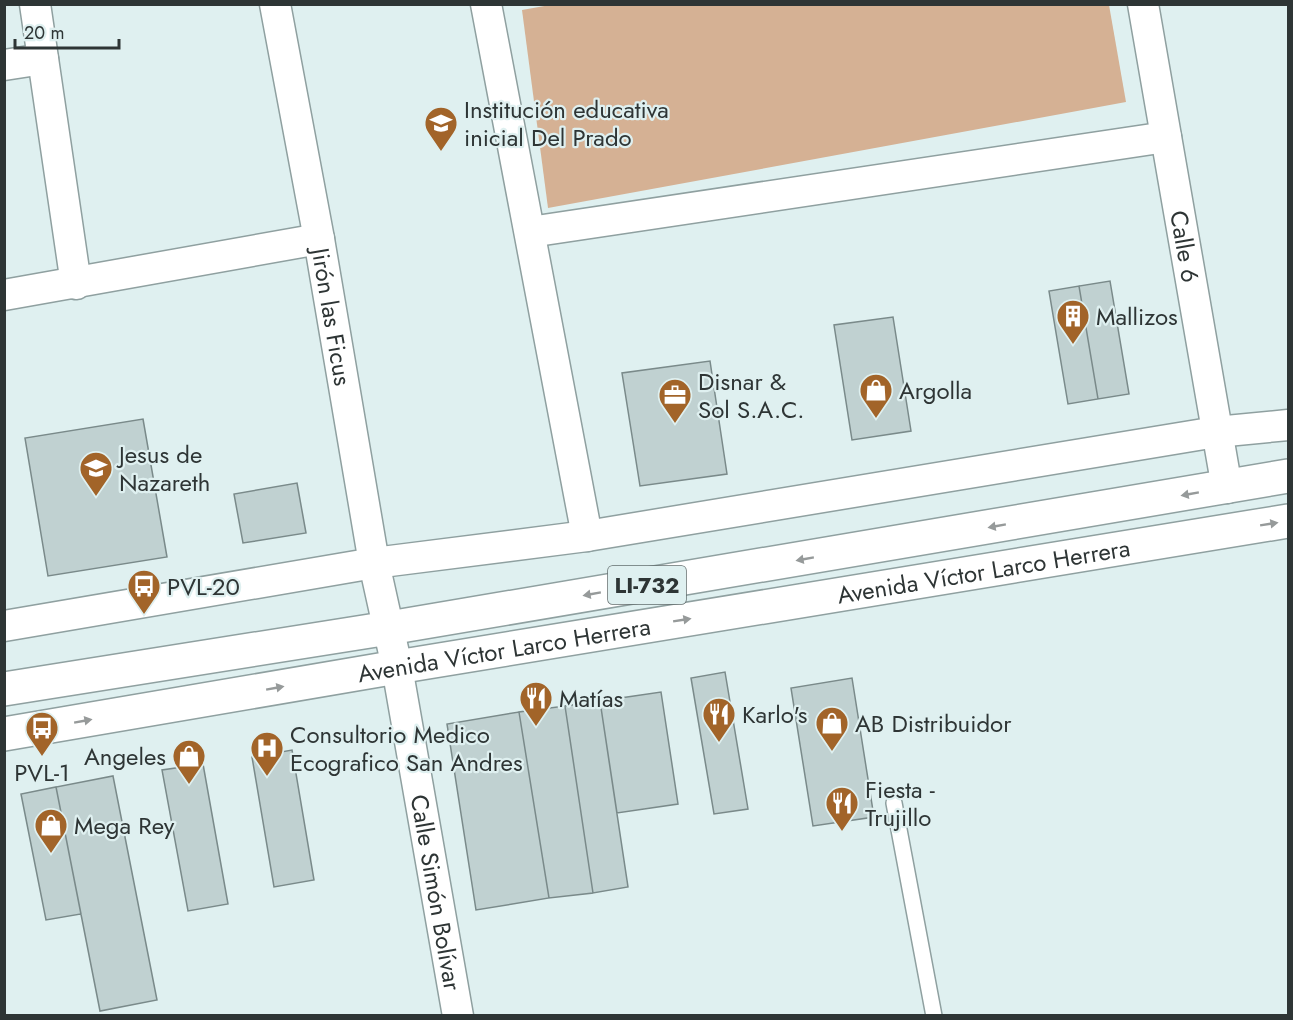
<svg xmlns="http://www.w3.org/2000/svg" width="1293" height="1020" font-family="Jost,sans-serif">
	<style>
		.green { fill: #d5b194 }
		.building { fill: #c0d1d1; stroke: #7a8a8a; stroke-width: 1.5 }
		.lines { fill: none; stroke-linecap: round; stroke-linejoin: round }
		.service-casing { stroke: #8fa0a0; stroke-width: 18 }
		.minor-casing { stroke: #8fa0a0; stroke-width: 33 }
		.primary-casing { stroke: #8fa0a0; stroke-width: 36 }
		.service { stroke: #fff; stroke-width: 15 }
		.minor { stroke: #fff; stroke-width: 30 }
		.primary { stroke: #fff; stroke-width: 33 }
		.oneway { fill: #969a9a }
		.labels { text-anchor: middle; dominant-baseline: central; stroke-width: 4.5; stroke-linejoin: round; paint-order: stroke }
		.shield { fill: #dff0f0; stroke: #636d6d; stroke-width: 1.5 }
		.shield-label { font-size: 22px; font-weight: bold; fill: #2e3535 }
		.poi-label { font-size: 24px; fill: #2e3535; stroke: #dff0f0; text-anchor: start }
		.street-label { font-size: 24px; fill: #2e3535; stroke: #dff0f0 }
	</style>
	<rect width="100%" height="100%" fill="#dff0f0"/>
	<path class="green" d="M550 5H1109L1126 102 548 208 522 10Z"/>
	<path class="building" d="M1110 281 1129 394 1098 399 1079 286Z
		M1079 286 1098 399 1068 404 1049 291Z
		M893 317 911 431 852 440 834 325Z
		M710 361 727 474 640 486 622 373Z
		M143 419 167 557 48 576 25 438Z
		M297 483 306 533 243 543 234 494Z
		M725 672 748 809 714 814 691 678Z
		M852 678 874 817 813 826 791 688Z
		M661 692 678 804 617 813 600 701Z
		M600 701 628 887 593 893 565 706Z
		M565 706 593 893 549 898 519 712Z
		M519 712 549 898 476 910 447 724Z
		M292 750 314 880 274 887 252 757Z
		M203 764 228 904 188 911 162 770Z
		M113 776 157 1000 100 1011 56 787Z
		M56 787 81 914 46 920 21 794Z"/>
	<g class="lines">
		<defs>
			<path id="service" d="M894 803 934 1016"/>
			<g id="minor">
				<path d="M35 4 76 284"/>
				<path id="s1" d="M275 4 319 239 374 563 397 667 458 1016"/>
				<path d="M486 4 587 536"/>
				<path id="s2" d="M1143 4 1227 488"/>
				<path d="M4 65 43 59"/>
				<path d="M530 232 1166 137"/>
				<path d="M4 295 319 239"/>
				<path d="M4 626 374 563 587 536 1216 432 1288 425"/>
			</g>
			<g id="primary">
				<path d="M4 689 389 628 1288 476"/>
				<path id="s3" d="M4 734 397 667 1288 521"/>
			</g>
		</defs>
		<use href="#service" class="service-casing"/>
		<use href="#minor" class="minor-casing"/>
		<use href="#primary" class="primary-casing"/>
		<use href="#service" class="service"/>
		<use href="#minor" class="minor"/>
		<use href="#primary" class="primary"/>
	</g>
	<defs><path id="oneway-solid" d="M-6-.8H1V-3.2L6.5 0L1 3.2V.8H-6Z" transform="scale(1.5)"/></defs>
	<g class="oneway">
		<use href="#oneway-solid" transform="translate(1190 494) rotate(170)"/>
		<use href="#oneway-solid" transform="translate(1269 524) rotate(-9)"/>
		<use href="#oneway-solid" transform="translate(997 526) rotate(170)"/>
		<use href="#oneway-solid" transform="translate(805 559) rotate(170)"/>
		<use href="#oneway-solid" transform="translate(592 594) rotate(170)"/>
		<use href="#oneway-solid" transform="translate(682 620) rotate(-9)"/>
		<use href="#oneway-solid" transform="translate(275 688) rotate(-10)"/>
		<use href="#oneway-solid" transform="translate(83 721) rotate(-10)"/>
	</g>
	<defs>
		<symbol id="school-pin" viewBox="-11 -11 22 30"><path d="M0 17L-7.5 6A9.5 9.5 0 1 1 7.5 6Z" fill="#a26429" stroke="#dff0f0"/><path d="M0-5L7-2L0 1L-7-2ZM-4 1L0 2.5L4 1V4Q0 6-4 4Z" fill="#fff"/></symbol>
		<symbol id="building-pin" viewBox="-11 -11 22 30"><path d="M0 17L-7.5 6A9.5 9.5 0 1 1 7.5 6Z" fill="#a26429" stroke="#dff0f0"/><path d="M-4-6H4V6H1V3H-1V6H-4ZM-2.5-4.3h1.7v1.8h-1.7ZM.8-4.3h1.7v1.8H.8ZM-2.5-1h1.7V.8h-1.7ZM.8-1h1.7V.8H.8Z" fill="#fff"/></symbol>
		<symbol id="shop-pin" viewBox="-11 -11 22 30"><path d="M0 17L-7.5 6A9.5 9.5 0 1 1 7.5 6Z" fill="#a26429" stroke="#dff0f0"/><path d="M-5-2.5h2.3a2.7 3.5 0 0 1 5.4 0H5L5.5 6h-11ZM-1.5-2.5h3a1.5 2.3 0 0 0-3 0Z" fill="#fff"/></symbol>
		<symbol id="office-pin" viewBox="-11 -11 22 30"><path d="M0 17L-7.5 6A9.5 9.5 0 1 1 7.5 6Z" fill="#a26429" stroke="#dff0f0"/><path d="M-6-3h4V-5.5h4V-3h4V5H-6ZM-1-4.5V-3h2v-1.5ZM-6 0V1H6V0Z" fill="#fff"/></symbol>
		<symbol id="bus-pin" viewBox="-11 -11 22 30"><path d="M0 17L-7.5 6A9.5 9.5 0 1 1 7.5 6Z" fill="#a26429" stroke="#dff0f0"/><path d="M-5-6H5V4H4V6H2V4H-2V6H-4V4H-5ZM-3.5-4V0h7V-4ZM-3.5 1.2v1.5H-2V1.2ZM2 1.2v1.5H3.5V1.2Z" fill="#fff"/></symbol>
		<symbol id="restaurant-pin" viewBox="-11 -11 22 30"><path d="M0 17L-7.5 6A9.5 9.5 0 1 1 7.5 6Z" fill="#a26429" stroke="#dff0f0"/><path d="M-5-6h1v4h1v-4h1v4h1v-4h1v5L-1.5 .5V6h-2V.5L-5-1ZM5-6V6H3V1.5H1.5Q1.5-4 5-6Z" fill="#fff"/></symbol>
		<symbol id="hospital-pin" viewBox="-11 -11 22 30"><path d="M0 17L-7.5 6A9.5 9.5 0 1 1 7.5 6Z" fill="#a26429" stroke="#dff0f0"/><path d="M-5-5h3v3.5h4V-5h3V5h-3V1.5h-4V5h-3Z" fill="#fff"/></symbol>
	</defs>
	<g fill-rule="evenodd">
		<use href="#school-pin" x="422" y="104" width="38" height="52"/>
		<use href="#building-pin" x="1054" y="297" width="38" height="52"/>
		<use href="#shop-pin" x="857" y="371" width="38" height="52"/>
		<use href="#office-pin" x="656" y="376" width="38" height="52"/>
		<use href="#school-pin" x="77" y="449" width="38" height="52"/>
		<use href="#bus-pin" x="125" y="567" width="38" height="52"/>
		<use href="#restaurant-pin" x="517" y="679" width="38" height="52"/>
		<use href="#restaurant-pin" x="700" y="695" width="38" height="52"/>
		<use href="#shop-pin" x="813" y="704" width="38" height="52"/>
		<use href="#bus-pin" x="23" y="709" width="38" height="52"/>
		<use href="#hospital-pin" x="248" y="729" width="38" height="52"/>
		<use href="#shop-pin" x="170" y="737" width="38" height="52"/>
		<use href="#restaurant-pin" x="823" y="784" width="38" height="52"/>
		<use href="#shop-pin" x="32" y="806" width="38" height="52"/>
	</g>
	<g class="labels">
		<rect class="shield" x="608" y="566" width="78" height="38" rx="4.5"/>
		<g class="shield-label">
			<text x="647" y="585">LI-732</text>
		</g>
		<g class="poi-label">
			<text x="464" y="109">Institución educativa<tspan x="464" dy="28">inicial Del Prado</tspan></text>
			<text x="1096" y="316">Mallizos</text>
			<text x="698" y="381">Disnar &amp;<tspan x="698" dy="28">Sol S.A.C.</tspan></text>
			<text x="899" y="390">Argolla</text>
			<text x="119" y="454">Jesus de<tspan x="119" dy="28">Nazareth</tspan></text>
			<text x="167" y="586">PVL-20</text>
			<text x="559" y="698">Matías</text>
			<text x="742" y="714">Karlo's</text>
			<text x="855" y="723">AB Distribuidor</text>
			<text x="290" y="734">Consultorio Medico<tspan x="290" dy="28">Ecografico San Andres</tspan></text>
			<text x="166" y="756" text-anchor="end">Angeles</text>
			<text x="42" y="772" text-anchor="middle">PVL-1</text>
			<text x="865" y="789">Fiesta -<tspan x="865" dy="28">Trujillo</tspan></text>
			<text x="74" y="825">Mega Rey</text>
		</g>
		<g class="street-label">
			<text stroke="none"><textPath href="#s2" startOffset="246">Calle 6</textPath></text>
			<text stroke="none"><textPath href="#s1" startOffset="318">Jirón las Ficus</textPath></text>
			<text stroke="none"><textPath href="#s3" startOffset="993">Avenida Víctor Larco Herrera</textPath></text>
			<text stroke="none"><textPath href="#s3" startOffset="507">Avenida Víctor Larco Herrera</textPath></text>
			<text stroke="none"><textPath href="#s1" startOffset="903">Calle Simón Bolívar</textPath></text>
		</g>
	</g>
	<rect width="1293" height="1020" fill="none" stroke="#2e3535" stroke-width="12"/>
	<path d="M15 39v9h104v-9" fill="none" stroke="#2e3535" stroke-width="3"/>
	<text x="24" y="39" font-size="18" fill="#2e3535" stroke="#dff0f0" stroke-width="4.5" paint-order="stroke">20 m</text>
</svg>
